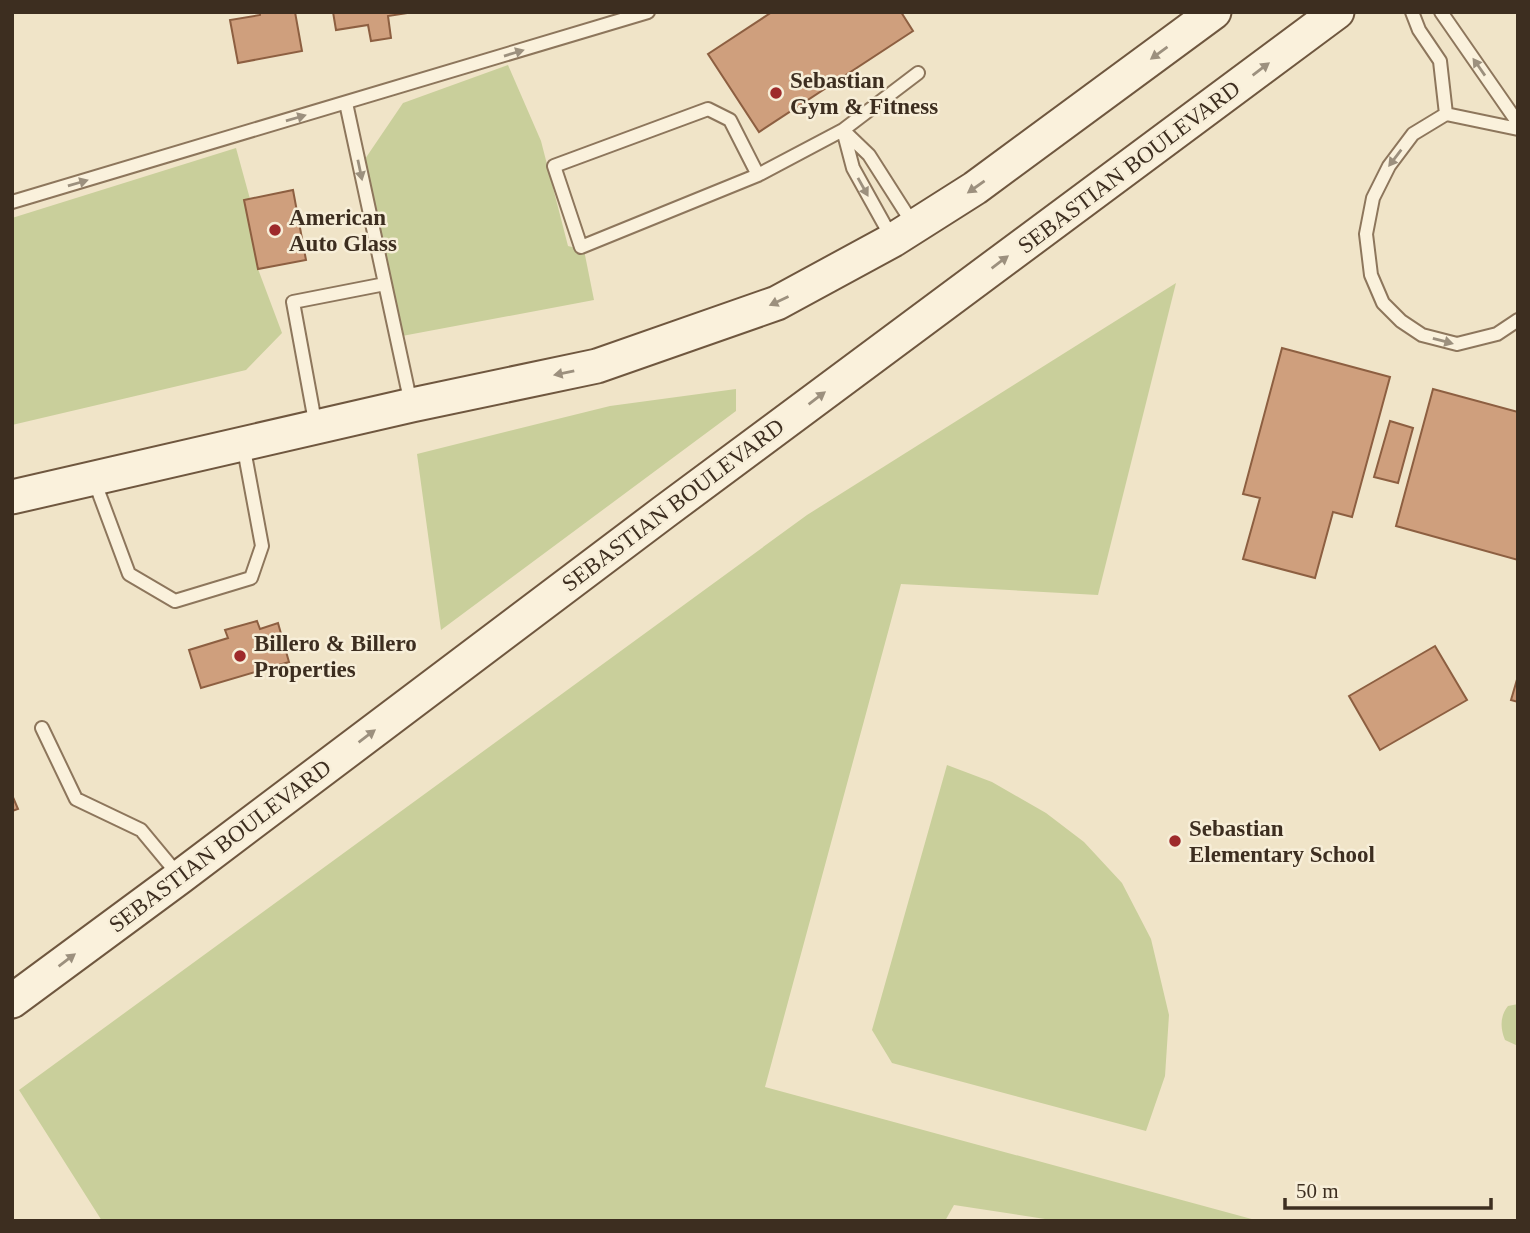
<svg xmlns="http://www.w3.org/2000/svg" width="1530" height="1233" font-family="'Times New Roman',serif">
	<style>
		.green { fill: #c9cf9b }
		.building { fill: #cf9f7d; stroke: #8d5f41; stroke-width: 2 }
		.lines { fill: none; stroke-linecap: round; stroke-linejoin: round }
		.lane-casing { stroke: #8d765c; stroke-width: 16 }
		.secondary-casing { stroke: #6f573f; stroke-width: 37 }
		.lane { stroke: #faf1dc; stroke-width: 12 }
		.secondary { stroke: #faf1dc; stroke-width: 33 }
		.oneway { fill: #9c907e }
		.poi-dot { fill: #9e2a2b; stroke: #f7eed8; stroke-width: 2.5 }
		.labels { text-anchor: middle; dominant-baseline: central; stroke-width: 5; stroke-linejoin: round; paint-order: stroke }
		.poi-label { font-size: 23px; font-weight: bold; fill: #3d2e20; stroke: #f7eed8; text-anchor: start }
		.street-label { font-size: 23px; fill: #3d2e20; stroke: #f7eed8 }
	</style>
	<rect width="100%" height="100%" fill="#f0e4c8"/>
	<path class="green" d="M508 65 541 141 568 246 584 250 594 300 402 336 365 159 403 103Z
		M236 148 250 199 244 200 258 269 282 333 246 370 12 425V218Z
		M1176 283 1098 595 901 584 765 1087 1259 1221H1058L954 1205 945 1221H102L19 1090 807 515Z
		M736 389V411L441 630 417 454 610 406Z
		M947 765 992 782 1046 813 1084 842 1122 883 1151 939 1169 1015 1165 1076 1146 1131 892 1063 872 1030Z
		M1518 1004V1046L1505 1040C1500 1028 1500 1016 1508 1006Z"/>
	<path class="building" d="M260 12H295L302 51 238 63 230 20 260 15Z
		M333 12H408V13L388 16 391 38 371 41 368 25 336 30Z
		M772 12H901L913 31 759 132 708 54Z
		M293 190 306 260 258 269 244 200Z
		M1282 348 1390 377 1352 517 1333 512 1315 578 1243 559 1260 498 1243 494Z
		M1433 389 1518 412V560L1396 526Z
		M1390 421 1413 428 1398 483 1374 477Z
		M257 621 260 629 278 623 289 662 201 688 189 650 228 638 225 630Z
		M1435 646 1467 700 1380 750 1349 696Z
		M1518 676V702L1511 700Z
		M12 795 18 809 12 811Z"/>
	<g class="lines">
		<defs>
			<path id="lane" d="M1412 12 1419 30 1440 61 1446 114
				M1441 12 1518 123
				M346 103 411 404
				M1518 129 1446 114 1413 134 1389 166 1373 198 1366 234 1371 275 1383 303 1401 321 1422 335 1457 344 1497 334 1518 320
				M843 130 853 168 893 240
				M843 130 869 155 913 224
				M758 175 730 120 708 109 554 166 581 247 758 175 843 130 918 73
				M12 202 648 12
				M316 427 293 302 385 284
				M94 480 129 574 175 601 251 578 262 546 243 444
				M42 728 76 799 141 830 180 877"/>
			<path id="secondary" d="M12 497 412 405 597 366 777 303 893 240 975 188 1214 12
				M12 1001 180 877 664 512 1337 12"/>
		</defs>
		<use href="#lane" class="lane-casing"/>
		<use href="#secondary" class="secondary-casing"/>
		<use href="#lane" class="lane"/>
		<use href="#secondary" class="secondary"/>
	</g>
	<defs><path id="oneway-solid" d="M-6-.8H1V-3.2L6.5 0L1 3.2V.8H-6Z" transform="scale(1.75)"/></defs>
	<g class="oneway">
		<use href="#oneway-solid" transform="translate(514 53) rotate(-17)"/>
		<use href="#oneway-solid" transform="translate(1159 53) rotate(144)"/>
		<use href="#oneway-solid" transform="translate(1479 67) rotate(-125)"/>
		<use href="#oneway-solid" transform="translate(1261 69) rotate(-37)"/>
		<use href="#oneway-solid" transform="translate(296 118) rotate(-16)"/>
		<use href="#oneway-solid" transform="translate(1395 158) rotate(127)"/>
		<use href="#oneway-solid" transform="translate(360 170) rotate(78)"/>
		<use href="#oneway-solid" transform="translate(78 183) rotate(-16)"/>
		<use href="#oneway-solid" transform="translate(863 187) rotate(61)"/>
		<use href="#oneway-solid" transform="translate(976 187) rotate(145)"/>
		<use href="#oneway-solid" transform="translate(1000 262) rotate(-37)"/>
		<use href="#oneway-solid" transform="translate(779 301) rotate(155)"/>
		<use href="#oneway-solid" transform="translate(1443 341) rotate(15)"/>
		<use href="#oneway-solid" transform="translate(564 373) rotate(168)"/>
		<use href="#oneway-solid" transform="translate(817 398) rotate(-37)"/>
		<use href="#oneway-solid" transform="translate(367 736) rotate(-37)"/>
		<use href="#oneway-solid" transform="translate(67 960) rotate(-37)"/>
	</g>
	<g class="poi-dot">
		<circle cx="776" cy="93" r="7"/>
		<circle cx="275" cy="230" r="7"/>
		<circle cx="240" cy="656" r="7"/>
		<circle cx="1175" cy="841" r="7"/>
	</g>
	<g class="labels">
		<g class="poi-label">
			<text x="790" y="80">Sebastian<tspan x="790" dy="26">Gym &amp; Fitness</tspan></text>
			<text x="289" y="217">American<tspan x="289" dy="26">Auto Glass</tspan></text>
			<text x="254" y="643">Billero &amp; Billero<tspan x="254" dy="26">Properties</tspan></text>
			<text x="1189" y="828">Sebastian<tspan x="1189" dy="26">Elementary School</tspan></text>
		</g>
		<g class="street-label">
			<text transform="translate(1129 167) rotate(-37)">SEBASTIAN BOULEVARD</text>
			<text transform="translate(673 505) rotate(-37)">SEBASTIAN BOULEVARD</text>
			<text transform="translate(220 846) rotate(-37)">SEBASTIAN BOULEVARD</text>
		</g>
	</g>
	<rect width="1530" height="1233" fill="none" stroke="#3d2e20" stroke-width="28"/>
	<path d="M1285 1198v10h206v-10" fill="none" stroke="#3d2e20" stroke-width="3.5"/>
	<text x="1296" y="1198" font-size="21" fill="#3d2e20" stroke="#f7eed8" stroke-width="5" paint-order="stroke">50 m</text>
</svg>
